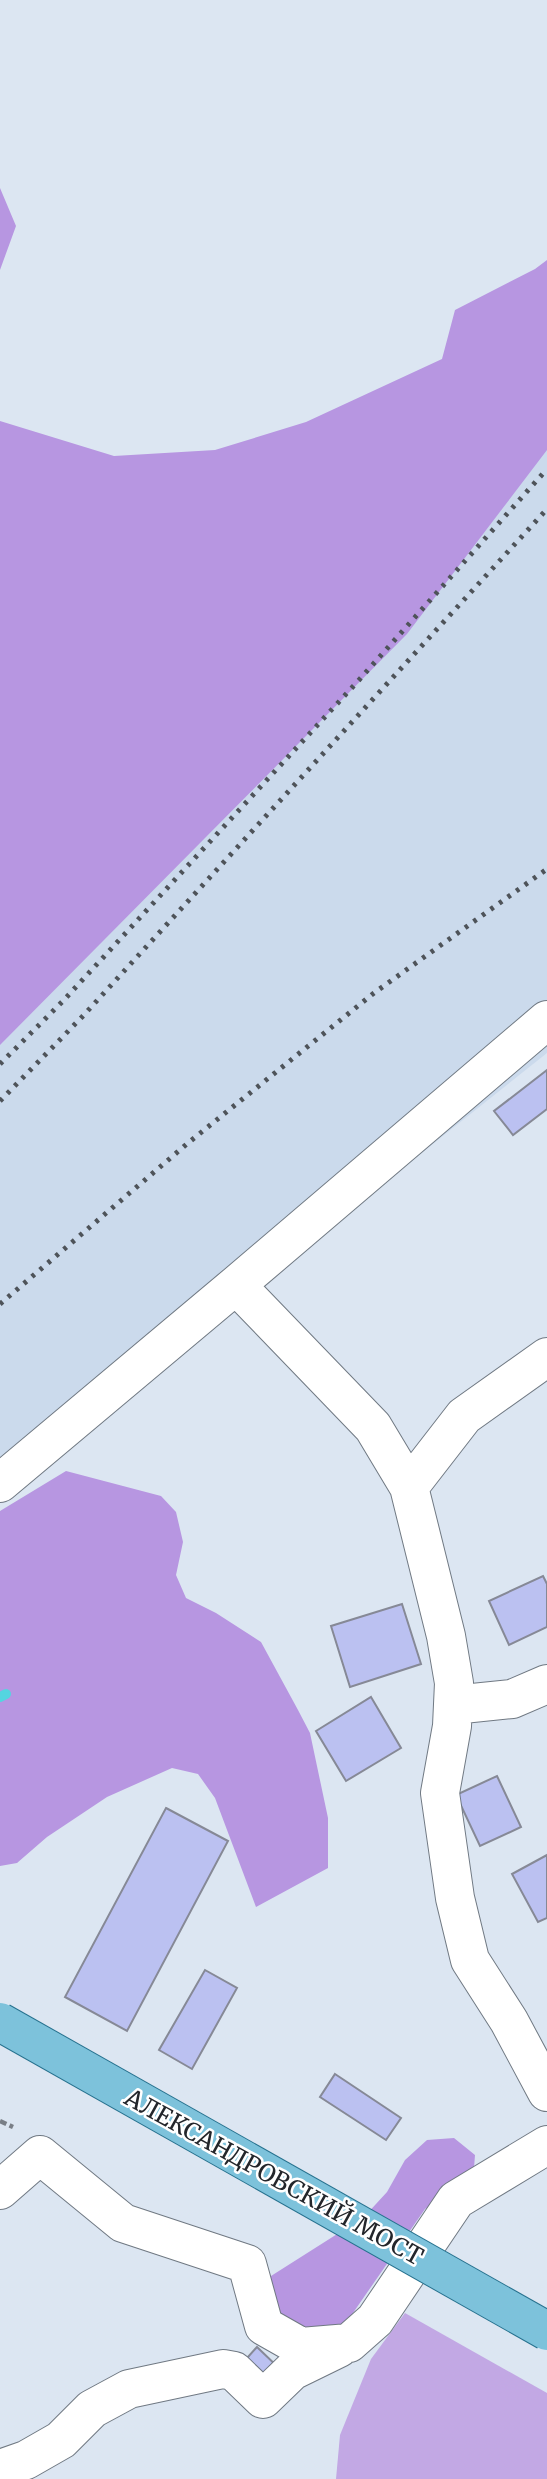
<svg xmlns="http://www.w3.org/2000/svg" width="547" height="2479" font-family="Merriweather,serif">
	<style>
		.built { fill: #cbdaec }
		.green { fill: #c2a8e4 }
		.forest { fill: #b796e1 }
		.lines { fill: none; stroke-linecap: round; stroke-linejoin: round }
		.stream { stroke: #54d5e0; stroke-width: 10 }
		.building { fill: #bbc1f1; stroke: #868996; stroke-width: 2 }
		.minor-casing { stroke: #707983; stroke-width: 40 }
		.path { stroke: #797f87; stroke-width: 4.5; stroke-dasharray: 7 3.5; stroke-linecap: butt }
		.minor { stroke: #fff; stroke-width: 38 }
		.rail { stroke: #4e5359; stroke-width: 5; stroke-dasharray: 3.5 7; stroke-linecap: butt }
		.major-bridge-casing { stroke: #26718e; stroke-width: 40; stroke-linecap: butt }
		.major-bridge { stroke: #7dc2db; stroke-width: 38 }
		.labels { text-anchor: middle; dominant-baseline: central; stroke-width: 5; stroke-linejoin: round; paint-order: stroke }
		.street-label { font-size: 24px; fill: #23262b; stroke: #fff }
	</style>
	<rect width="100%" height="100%" fill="#dce6f2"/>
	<path class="built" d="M547 355V1053L76 1428 0 1478V977Z"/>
	<path class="green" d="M405 2313 547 2393V2479H336L340 2435 371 2359Z"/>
	<path class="forest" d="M0 188 16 226 0 270Z
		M547 260V450L407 634 0 1045V421L114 456 215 450 306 422 442 359 455 310 535 269Z
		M66 1471 161 1496 176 1512 183 1542 176 1575 186 1598 216 1613 261 1642 298 1710 310 1733 328 1818V1868L256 1907 215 1798 198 1774 172 1768 107 1797 47 1837 17 1863 0 1866V1511Z
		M454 2138 475 2155 474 2168 461 2182 425 2209 346 2323C331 2326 316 2332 302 2329 278 2325 271 2295 271 2276L364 2217 387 2192 405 2160 427 2140Z"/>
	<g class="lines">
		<path class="stream" d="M0 1697 6 1694"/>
	</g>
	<path class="building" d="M547 1070V1109L513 1135 494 1111Z
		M543 1576 547 1584V1627L509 1645 489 1601Z
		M402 1604 421 1664 350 1687 331 1626Z
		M371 1697 401 1748 346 1781 316 1731Z
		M497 1776 521 1827 480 1846 456 1795Z
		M166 1808 228 1841 127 2031 65 1997Z
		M547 1855V1918L538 1922 512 1874Z
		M205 1970 237 1988 192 2069 159 2050Z
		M335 2074 401 2118 386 2140 320 2097Z
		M257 2347 281 2370 263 2389 239 2367Z"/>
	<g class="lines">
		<defs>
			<path id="minor" d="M236 1285 373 1427 409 1487 446 1636 454 1683 452 1726 440 1793 455 1898 470 1960 509 2021 547 2092
				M0 1483 236 1285 547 1020
				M409 1487 464 1416 547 1357
				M453 1705 512 1699 547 1684
				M0 2190 40 2155 123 2223 247 2264 264 2326 301 2347 349 2343 375 2320 456 2200 547 2145
				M0 2469 26 2460 61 2440 92 2409 129 2389 223 2369 234 2371 263 2399 292 2371 339 2348"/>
		</defs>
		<use href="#minor" class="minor-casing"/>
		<path class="path" d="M0 2121 13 2127"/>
		<use href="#minor" class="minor"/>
		<path class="rail" d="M0 1064 63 1001 359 680 547 469
			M0 1101 82 1017 547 509
			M0 1304 188 1143 374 993 547 869"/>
		<defs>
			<path id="major-bridge" d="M0 2022 547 2331"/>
		</defs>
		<use href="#major-bridge" class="major-bridge-casing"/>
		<use href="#major-bridge" class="major-bridge"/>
	</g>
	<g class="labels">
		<g class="street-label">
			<text transform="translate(274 2177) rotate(29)">АЛЕКСАНДРОВСКИЙ МОСТ</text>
		</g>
	</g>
</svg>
